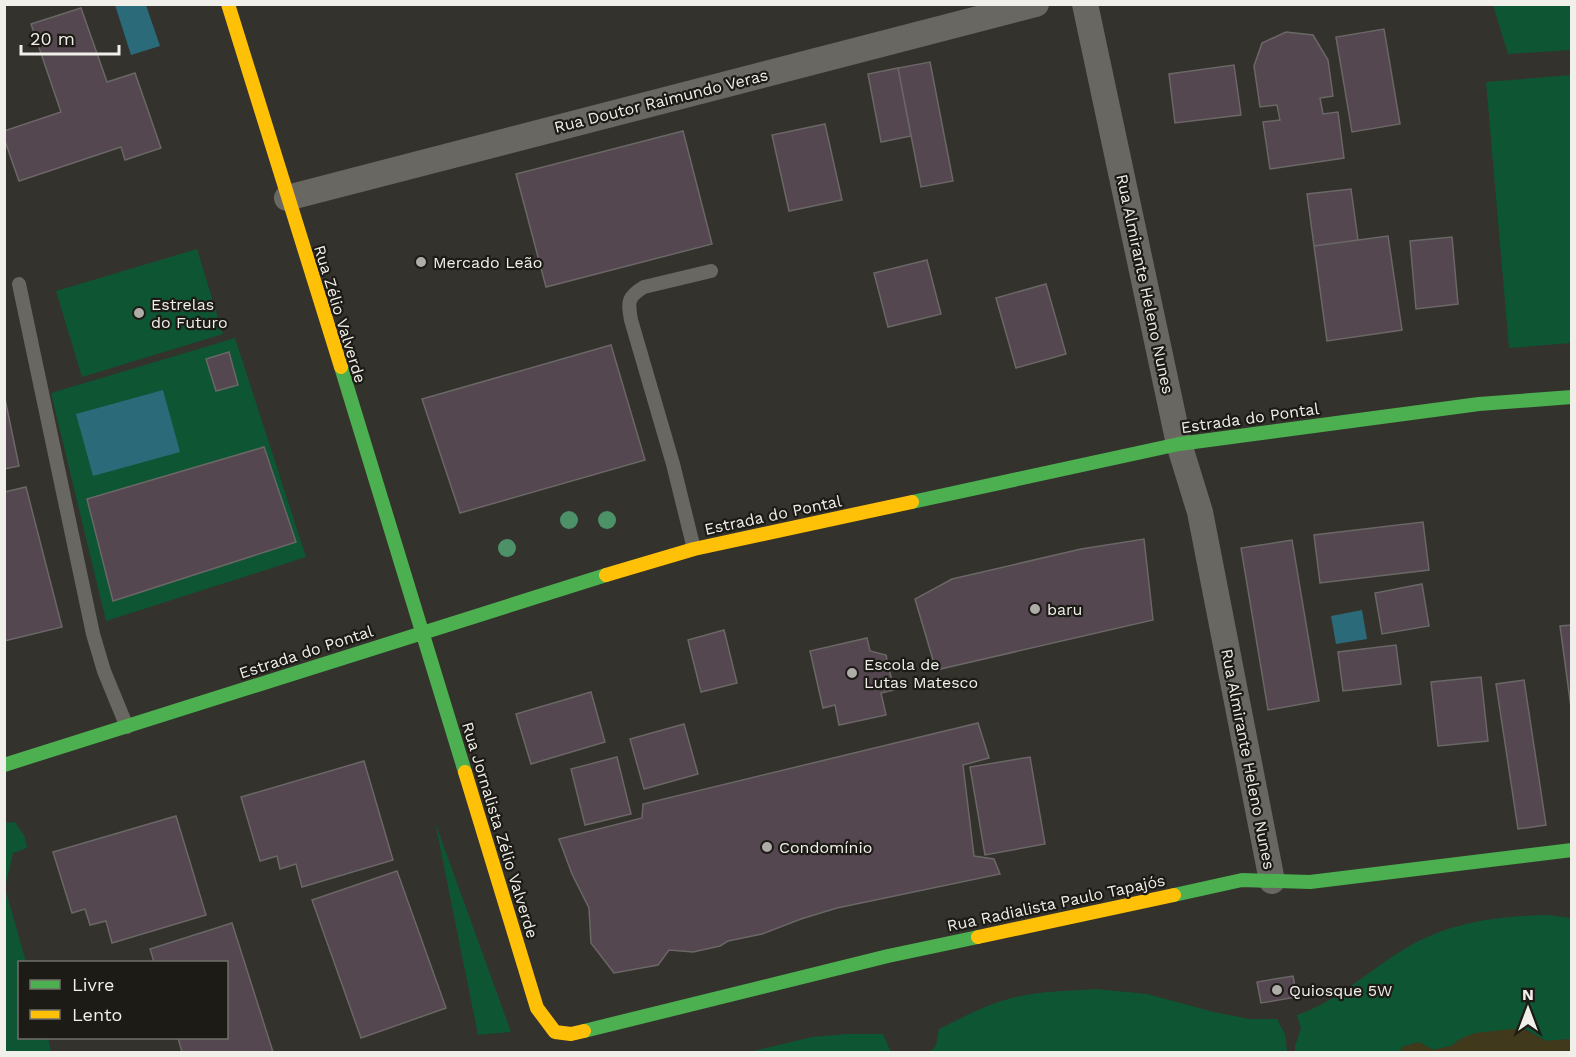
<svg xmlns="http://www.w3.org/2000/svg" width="1576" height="1057" font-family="'Work Sans',sans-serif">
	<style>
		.green { fill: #0e5534 }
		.sand { fill: #41391c }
		.water { fill: #2b6a79 }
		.building { fill: #544750; stroke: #6a6766; stroke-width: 1.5 }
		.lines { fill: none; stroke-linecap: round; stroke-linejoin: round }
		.lane { stroke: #696762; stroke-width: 14 }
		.street { stroke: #696762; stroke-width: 26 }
		.fast { stroke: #4caf50; stroke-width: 14 }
		.slow { stroke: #ffc107; stroke-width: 14 }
		.tree { fill: #4c9167 }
		.poi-dot { fill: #afada7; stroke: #1c1b16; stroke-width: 2 }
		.labels { text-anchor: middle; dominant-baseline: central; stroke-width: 4.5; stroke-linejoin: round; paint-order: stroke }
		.street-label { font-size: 16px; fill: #f1efe9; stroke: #1c1b16 }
		.poi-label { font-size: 16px; fill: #f1efe9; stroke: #1c1b16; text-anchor: start }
	</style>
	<rect width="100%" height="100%" fill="#34322c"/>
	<path class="green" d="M1493 5H1571V50L1508 54Z
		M1571 75V343L1509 348 1486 82Z
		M197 249 223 334 82 377 56 291Z
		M235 338 306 557 106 621 51 393Z
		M15 822 25 837 27 848 13 853 5 888 26 962H20V1038H48L51 1052H5L4 823Z
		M435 822 511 1032 478 1035Z
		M1547 915 1571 918V1039L1546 1041 1525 1029 1462 1038 1451 1046 1433 1050 1419 1042 1402 1047 1400 1052H1295V1046L1301 1029 1297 1015C1338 1001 1369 970 1406 948 1449 922 1499 916 1547 915Z
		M1096 989 1147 994 1214 1012 1249 1019H1277L1285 1034 1287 1052H930L936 1046 939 1029C963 1017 987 1004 1012 998 1039 991 1068 991 1096 989Z
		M847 1034H883L891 1052H750L812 1037Z"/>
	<path class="sand" d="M1521 1028 1546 1041 1571 1039V1052H1400L1402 1047 1419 1042 1433 1050 1451 1046 1462 1038 1475 1033Z"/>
	<path class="water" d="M115 5H146L160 46 131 55Z
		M163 390 180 452 93 476 76 414Z
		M1362 610 1367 639 1336 644 1331 616Z"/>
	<path class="building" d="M81 8 107 82 135 73 161 148 125 160 121 147 19 181 4 138V131L61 112 31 24Z
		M1384 29 1400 124 1352 132 1336 37Z
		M1286 32 1313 35 1328 60 1333 96 1320 98 1323 114 1338 112 1344 158 1270 169 1263 122 1280 120 1277 105 1260 107 1254 66 1262 43Z
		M930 62 953 181 921 187 898 68Z
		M1234 65 1241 115 1175 123 1169 74Z
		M898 68 911 136 881 142 868 74Z
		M825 124 842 200 789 211 772 135Z
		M683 131 712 244 546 287 516 174Z
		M1351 189 1358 240 1314 246 1307 194Z
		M1388 236 1402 330 1327 341 1314 246Z
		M1452 237 1458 304 1416 309 1410 241Z
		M927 260 941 314 888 327 874 273Z
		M1046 284 1066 354 1016 368 996 298Z
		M611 345 645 460 460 513 422 399Z
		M229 352 238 385 216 391 206 359Z
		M4 394 19 466 4 469Z
		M264 447 296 542 113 601 87 499Z
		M26 487 62 627 4 641V492Z
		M1423 522 1429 570 1320 583 1314 535Z
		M1144 539 1153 620 936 670 915 599 952 579 1081 549Z
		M1292 540 1319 701 1268 710 1241 548Z
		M1422 584 1429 626 1382 634 1375 593Z
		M1572 625V715L1560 626Z
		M724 630 737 683 701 692 688 640Z
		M867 638 870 651 886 655 894 690 881 693 886 715 839 725 835 705 823 708 810 651Z
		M1396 645 1401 684 1343 691 1338 652Z
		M1481 677 1488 741 1438 746 1431 682Z
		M1524 680 1546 825 1518 829 1496 684Z
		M591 692 605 742 531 764 516 714Z
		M978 723 989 758 963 765 974 856 994 859 1000 874 837 908 801 919 762 934 728 941 720 946 693 952 669 950 658 965 614 973 591 943 589 908 572 874 559 839 642 818 643 804Z
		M684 724 698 774 644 789 630 739Z
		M617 757 631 814 585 825 571 769Z
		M1030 757 1045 844 985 855 970 767Z
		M364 761 393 860 302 887 296 864 280 869 277 856 260 861 241 797Z
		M176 816 206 915 112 943 106 921 90 925 85 909 72 913 53 852Z
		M397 871 446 1008 361 1038 312 900Z
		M232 923 273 1052H182L178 1038H226V962H154L150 949Z
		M1293 976 1297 997 1261 1003 1257 982Z"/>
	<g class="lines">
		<path class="lane" d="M19 284 93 634 104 671 127 727
			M694 549 673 464 631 320C628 302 627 297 644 287L711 271"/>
		<path class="street" d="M1085 4 1179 444 1200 512 1272 881
			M287 198 1036 4"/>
		<path class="fast" d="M341 367 465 772
			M912 502 1179 444 1479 404 1572 397
			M4 765 606 575
			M1174 895 1242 880 1310 882 1572 850
			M584 1031 888 956 978 937"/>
		<path class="slow" d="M228 4 341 367
			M606 575 694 549 912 502
			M465 772 537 1008 555 1032 571 1034 584 1031
			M978 937 1174 895"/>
	</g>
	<g class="tree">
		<circle cx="569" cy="520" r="9"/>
		<circle cx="607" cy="520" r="9"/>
		<circle cx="507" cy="548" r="9"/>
	</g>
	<g class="poi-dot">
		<circle cx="421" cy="262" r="6"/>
		<circle cx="139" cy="313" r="6"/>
		<circle cx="1035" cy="609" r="6"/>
		<circle cx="852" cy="673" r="6"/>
		<circle cx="767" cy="847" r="6"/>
		<circle cx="1277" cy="990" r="6"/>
	</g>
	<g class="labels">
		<g class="street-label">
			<text transform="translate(661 101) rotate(-14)">Rua Doutor Raimundo Veras</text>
			<text transform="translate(1145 284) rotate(78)">Rua Almirante Heleno Nunes</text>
			<text transform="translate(340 314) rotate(73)">Rua Zélio Valverde</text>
			<text transform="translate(1250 418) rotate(-8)">Estrada do Pontal</text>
			<text transform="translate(773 515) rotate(-12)">Estrada do Pontal</text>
			<text transform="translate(306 652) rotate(-18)">Estrada do Pontal</text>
			<text transform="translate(1248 759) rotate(79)">Rua Almirante Heleno Nunes</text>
			<text transform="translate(500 830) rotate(73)">Rua Jornalista Zélio Valverde</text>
			<text transform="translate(1056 903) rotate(-12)">Rua Radialista Paulo Tapajós</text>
		</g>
		<g class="poi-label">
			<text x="433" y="262">Mercado Leão</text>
			<text x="151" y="304">Estrelas<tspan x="151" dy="18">do Futuro</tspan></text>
			<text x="1047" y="609">baru</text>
			<text x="864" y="664">Escola de<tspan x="864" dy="18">Lutas Matesco</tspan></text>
			<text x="779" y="847">Condomínio</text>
			<text x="1289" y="990">Quiosque 5W</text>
		</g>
	</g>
	<rect width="1576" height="1057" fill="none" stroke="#f1efe9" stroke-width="12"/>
	<rect x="18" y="961" width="210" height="78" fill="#1c1b16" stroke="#71706a" stroke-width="1.5"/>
	<rect x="30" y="980" width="30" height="9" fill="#4caf50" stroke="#71706a" stroke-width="1.5"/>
	<text x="72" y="991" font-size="18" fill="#f1efe9">Livre</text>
	<rect x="30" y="1010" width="30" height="9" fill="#ffc107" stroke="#71706a" stroke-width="1.5"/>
	<text x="72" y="1021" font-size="18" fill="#f1efe9">Lento</text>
	<g transform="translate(1528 1009)" stroke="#1c1b16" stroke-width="4.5" paint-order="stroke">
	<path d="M0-4.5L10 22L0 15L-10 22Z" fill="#f1efe9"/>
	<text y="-9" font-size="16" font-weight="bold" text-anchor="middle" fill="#f1efe9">N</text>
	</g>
	<path d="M21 45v9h98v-9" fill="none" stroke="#f1efe9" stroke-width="3"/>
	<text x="30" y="45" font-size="18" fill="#f1efe9" stroke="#1c1b16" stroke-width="4.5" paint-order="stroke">20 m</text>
</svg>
